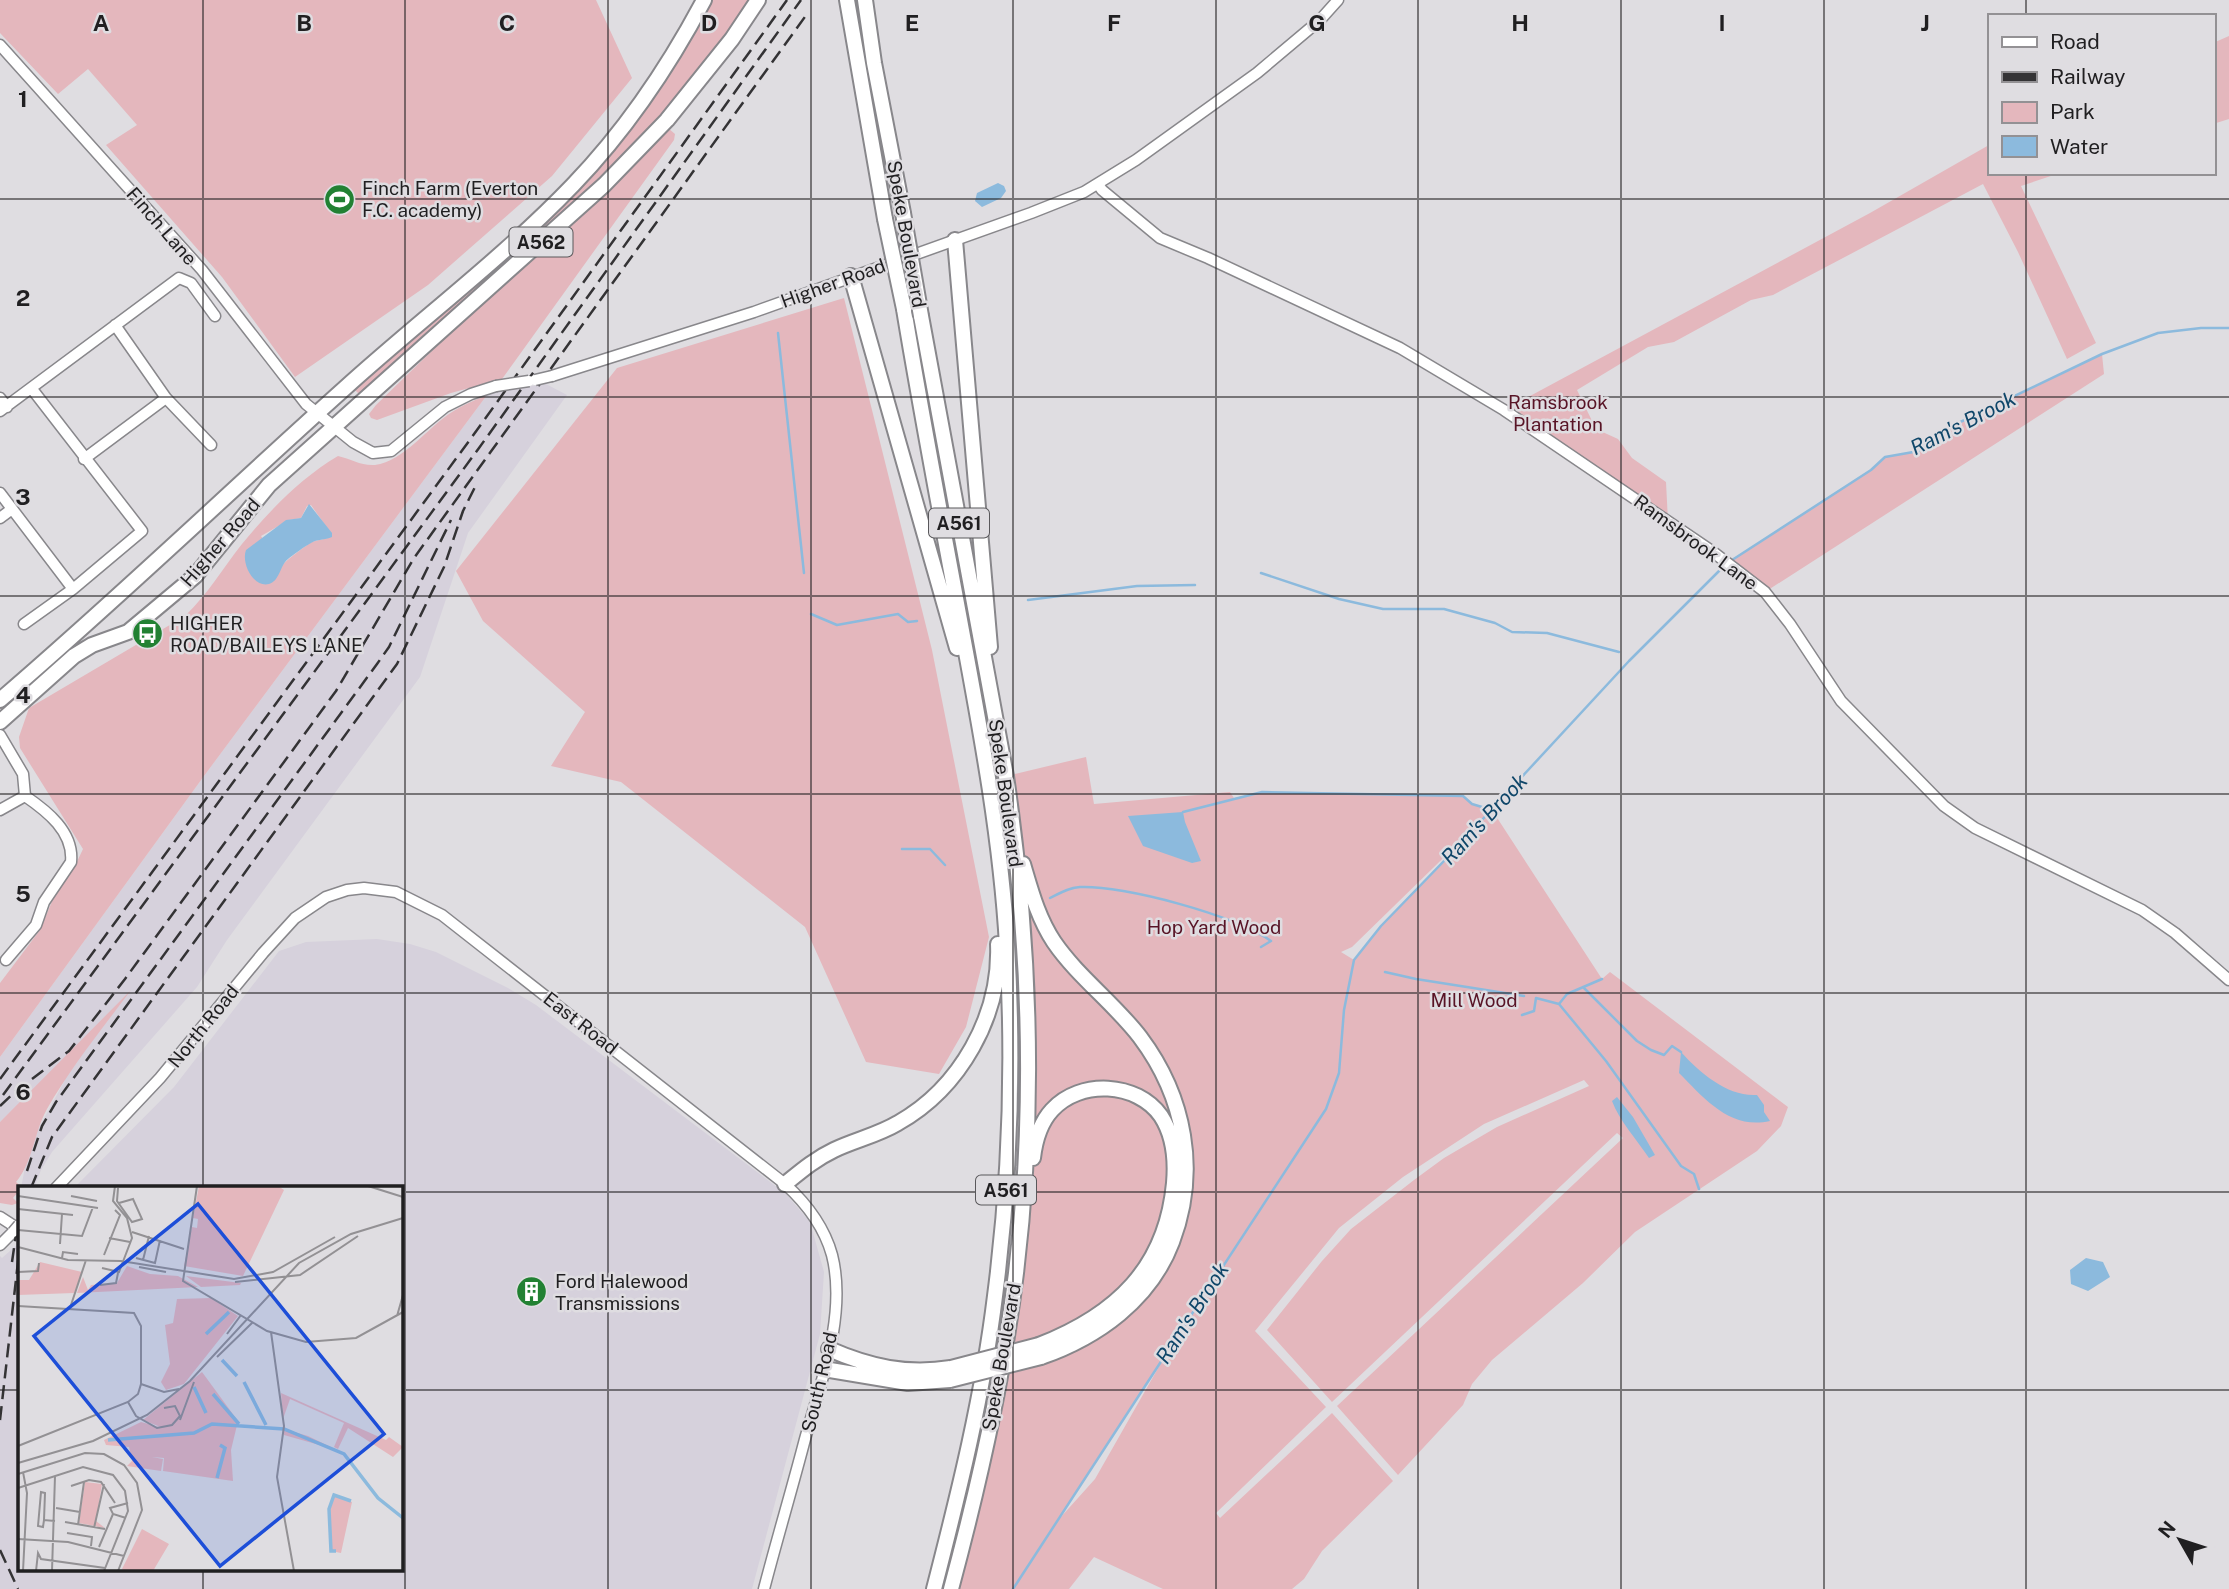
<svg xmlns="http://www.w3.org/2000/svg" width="2229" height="1589" font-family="'Public Sans',sans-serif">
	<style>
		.built { fill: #d6d1dc }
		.green { fill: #e4b7bd; fill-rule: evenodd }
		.water { fill: #8cbadd }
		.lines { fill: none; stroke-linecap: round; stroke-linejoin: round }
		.stream { stroke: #8cbadd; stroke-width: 2.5 }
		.minor-casing { stroke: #88878b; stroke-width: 13 }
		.highway-casing { stroke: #88878b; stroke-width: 18 }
		.minor { stroke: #fff; stroke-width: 10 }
		.highway { stroke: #fff; stroke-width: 14 }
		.rail { stroke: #343335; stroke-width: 2.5; stroke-dasharray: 14 7; stroke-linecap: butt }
		.minor-bridge-casing { stroke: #88878b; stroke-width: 13; stroke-linecap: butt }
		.highway-bridge-casing { stroke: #88878b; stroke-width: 18; stroke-linecap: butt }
		.minor-bridge { stroke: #fff; stroke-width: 10 }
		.highway-bridge { stroke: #fff; stroke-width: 14 }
		.grid { fill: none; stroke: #201f21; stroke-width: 2; stroke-opacity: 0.55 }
		.labels { text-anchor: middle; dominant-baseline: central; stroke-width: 5; stroke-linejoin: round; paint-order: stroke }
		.shield { fill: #dfdde1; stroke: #59585b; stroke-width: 2 }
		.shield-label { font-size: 18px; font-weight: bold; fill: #201f21 }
		.poi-label { font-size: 19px; fill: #201f21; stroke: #dfdde1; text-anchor: start }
		.street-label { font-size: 19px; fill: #201f21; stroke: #dfdde1 }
		.park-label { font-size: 19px; fill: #581426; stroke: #dfdde1 }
		.water-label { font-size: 21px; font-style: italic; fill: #0f4669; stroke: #dfdde1 }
		.inset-river { fill: none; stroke: #8cbadd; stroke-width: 3.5 }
		.inset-road { fill: none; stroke: #939194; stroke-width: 2 }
		.view { fill: #1d4ed8; fill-opacity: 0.15; stroke: #1d4ed8; stroke-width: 3.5 }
		.inset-edge { fill: none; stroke: #201f21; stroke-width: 3.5 }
		.grid-label { font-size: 23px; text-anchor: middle; font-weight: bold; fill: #201f21; stroke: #dfdde1; stroke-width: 5; stroke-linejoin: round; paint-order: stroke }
	</style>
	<rect width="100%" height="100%" fill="#dfdde1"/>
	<path class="built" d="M546 384 567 395 468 533 420 677 227 940 197 987 52 1152 41 1170 34 1188H21L27 1157 36 1133 65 1080 52 1071 0 1122V1057L204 776 487 395 491 392Z
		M377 939 410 944 436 952 508 988 536 1005 786 1194 810 1222 824 1272 820 1334 752 1589H0V1256L2 1258 19 1243V1570H401V1188H74L174 1087 279 951 306 942Z"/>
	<path class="green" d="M0 0H596L632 78 552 176 428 285 295 377 222 277 106 145 137 125 88 69 58 94 0 33Z
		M711 0H749C712 55 672 108 626 155 543 240 449 317 361 396L353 388 618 142 648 105 675 67Z
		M2229 36V119L2213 124V43Z
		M668 128 675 134 674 140 502 379 451 393 377 420 371 418 369 414 376 405 439 344 604 194Z
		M1989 145V173H2060L2021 186 2096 343 2067 359 2018 252 1983 184 1773 295 1751 300 1674 342 1648 347 1577 390 1596 429 1618 439 1632 458 1666 482 1668 521 1504 410 1870 213Z
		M844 298 932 650 989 937 966 1027 939 1074 866 1062 805 927 621 782 551 766 585 712 483 621 456 571 617 368Z
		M2102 354 2104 374 1765 592 1728 562 1871 470 1885 457 1919 451 1927 438Z
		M487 395 204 776 0 1057V983L40 930 53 899 74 868 83 849 20 748 19 737 29 708 185 616C208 594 223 568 242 544 270 510 301 478 338 456 351 459 361 466 375 465 404 461 428 427 452 412 463 405 475 400 487 395ZM311 505 332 535C325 541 317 539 310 543 303 548 286 560 282 566L261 536 289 520 301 518 307 506Z
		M1086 757 1094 804 1230 792 1234 798 1262 792 1463 796 1472 804 1492 810 1602 979 1610 972 1788 1107 1781 1126 1757 1151 1635 1232 1583 1283 1492 1360 1472 1384 1463 1405 1398 1475 1337 1406 1623 1138 1617 1133 1332 1402 1267 1330 1322 1261 1351 1229 1414 1180 1444 1158 1497 1127 1589 1086 1584 1080 1484 1124 1403 1177 1339 1228 1255 1331 1326 1407 1216 1513 1220 1518 1332 1413 1393 1481 1322 1551 1304 1579 1292 1589H1163L1094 1557 1069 1589H951L975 1498 1005 1366C1033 1359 1061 1352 1086 1338 1162 1297 1202 1206 1181 1123L1168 1128C1191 1208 1150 1292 1077 1329 1065 1335 1051 1344 1037 1345 1027 1347 1016 1346 1005 1347 1033 1152 1034 971 1006 776ZM1474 828 1381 926 1354 960 1341 952 1352 947ZM1165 1356 1095 1479 1060 1518Z
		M131 990C102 1029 71 1067 47 1109 34 1132 33 1162 16 1182L22 1187 13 1198 18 1203 12 1205 0 1203V1122Z"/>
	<path class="water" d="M998 183 1004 186 1006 191 1001 198 982 207 975 201 977 193Z
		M309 504 332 533V537C325 540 317 539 311 543 305 546 293 555 288 559 280 565 280 581 269 584 253 588 241 563 246 550L286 520 301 518Z
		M1183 812 1185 822 1201 861 1192 863 1143 846 1128 816Z
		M1681 1052C1700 1073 1728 1097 1757 1095L1764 1105V1112L1770 1121C1730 1130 1705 1099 1679 1073Z
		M1617 1097 1633 1117 1655 1155 1649 1158C1637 1140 1619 1120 1612 1101Z
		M2086 1258 2103 1262 2110 1277 2088 1291 2071 1284 2070 1270Z"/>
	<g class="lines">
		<path class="stream" d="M778 333 804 573
			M1729 562 1871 470 1885 457 1919 451 1927 438 2102 354 2158 333 2201 328H2229
			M1261 573 1339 599 1383 609H1444L1495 623 1512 632 1547 633 1619 652
			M1028 600 1137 586 1195 585
			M811 614 837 625 898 614 908 622 917 621
			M1183 812 1262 792 1463 796 1472 804 1492 810
			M902 849H930L945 865
			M1050 898C1060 893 1068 888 1080 887 1123 885 1238 916 1271 941L1261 947
			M1385 972 1416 979 1524 996
			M1583 987 1637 1041 1651 1050 1664 1055 1672 1046 1681 1052
			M1559 1004 1567 994 1602 979
			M1522 1015 1534 1011 1536 998 1559 1004 1606 1061 1681 1166 1694 1174 1699 1189
			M1013 1589 1164 1357 1181 1337 1182 1329 1326 1109 1339 1073 1344 1010 1354 960 1381 926 1444 861 1629 661 1724 566"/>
		<defs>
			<path id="minor" d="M0 45 202 270 306 404 353 442 373 453 391 451 445 407 471 394 496 386
				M1098 184 1102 190 1160 238 1208 258 1400 348 1504 410 1713 552 1765 592 1790 624 1841 701 1944 806 1975 828 2142 910 2175 933 2229 980
				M115 325 166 398 211 445
				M552 376 754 312 1031 213 1084 192 1136 160 1257 73 1320 20 1338 0
				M0 398 7 407
				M0 411 179 278 191 283 215 316
				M84 459 166 398
				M0 493 73 589
				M0 518 12 509
				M24 624 73 589 142 531 32 389
				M0 735 23 774 25 796 0 810
				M6 960 36 925 44 902 71 862C74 832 47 811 25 796
				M56 1188 160 1078 263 953 295 918 326 897 347 890 364 888 396 892 442 915 785 1184C807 1204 824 1226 832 1255 847 1314 821 1382 805 1439 792 1489 777 1539 764 1589
				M0 1217 17 1228
				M0 1245 13 1232"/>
			<path id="highway" d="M847 0 885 219
				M865 0 874 63 903 213
				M955 240 990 647
				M851 276 957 648
				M904 309C922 418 943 527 963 636 982 738 1001 841 1007 945 1014 1062 1010 1180 995 1296 983 1395 959 1492 934 1589
				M921 316 1006 776C1030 940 1036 1108 1016 1273 1003 1380 979 1485 951 1589
				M0 700C118 599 229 492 345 388 420 320 503 258 573 185 625 131 669 66 704 0
				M0 722 74 656 92 645 128 632 195 576 269 485 604 185 667 120 732 39 758 0
				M1023 864C1031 891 1038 918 1054 942 1078 977 1114 1003 1140 1037 1185 1097 1199 1171 1172 1242 1150 1300 1098 1337 1041 1357
				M1033 1158C1035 1141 1040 1123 1052 1110 1080 1079 1137 1082 1161 1116 1174 1136 1176 1160 1174 1183 1166 1268 1116 1315 1039 1345
				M785 1184C801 1171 815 1159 834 1150 855 1140 878 1135 898 1123 960 1088 1001 1016 998 944
				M829 1349C870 1367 907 1375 951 1368
				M824 1369 908 1383 950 1380"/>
		</defs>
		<use href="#minor" class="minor-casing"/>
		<use href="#highway" class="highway-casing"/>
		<use href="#minor" class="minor"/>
		<use href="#highway" class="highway"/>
		<path class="rail" d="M0 1079 469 441 787 0
			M3 1095 479 448 801 0
			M0 1106 16 1091 69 1051 125 979 336 691 414 558 807 14
			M27 1171 42 1126 56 1102 377 664 389 647 451 520
			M31 1188 52 1137 397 664 444 567 463 511 475 487
			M12 1262 19 1214
			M0 1420 19 1253
			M0 1550 18 1589"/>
		<defs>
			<path id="minor-bridge" d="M535 380 552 376
				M496 386 529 381
				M13 1232 19 1225"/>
			<path id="highway-bridge" d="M903 213 921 316
				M885 219 904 309
				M951 1368 1039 1345
				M950 1380 1041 1357"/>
		</defs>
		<use href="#minor-bridge" class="minor-bridge-casing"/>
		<use href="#highway-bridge" class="highway-bridge-casing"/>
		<use href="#minor-bridge" class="minor-bridge"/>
		<use href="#highway-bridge" class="highway-bridge"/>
	</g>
	<path class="grid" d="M203 0V1188M405 0V1589M608 0V1589M811 0V1589M1013 0V1589M1216 0V1589M1418 0V1589M1621 0V1589M1824 0V1589M2026 0V16M2026 173V1589M0 199H2229M0 397H2229M0 596H2229M0 794H2229M0 993H2229M0 1192H19M401 1192H2229M0 1390H19M401 1390H2229M203 1570V1589"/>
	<defs>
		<symbol id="stadium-disc" viewBox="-11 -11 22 22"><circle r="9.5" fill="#228133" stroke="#dfdde1"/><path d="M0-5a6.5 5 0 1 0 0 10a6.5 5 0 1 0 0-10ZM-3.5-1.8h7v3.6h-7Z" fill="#fff"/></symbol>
		<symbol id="bus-disc" viewBox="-11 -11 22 22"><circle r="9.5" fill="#228133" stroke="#dfdde1"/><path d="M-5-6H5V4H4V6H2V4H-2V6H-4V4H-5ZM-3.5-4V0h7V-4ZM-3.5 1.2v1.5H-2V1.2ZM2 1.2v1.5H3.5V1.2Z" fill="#fff"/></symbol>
		<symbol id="building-disc" viewBox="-11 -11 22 22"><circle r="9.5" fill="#228133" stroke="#dfdde1"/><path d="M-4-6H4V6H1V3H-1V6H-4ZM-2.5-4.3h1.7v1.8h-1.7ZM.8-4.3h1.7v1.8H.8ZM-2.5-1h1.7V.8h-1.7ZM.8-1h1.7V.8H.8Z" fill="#fff"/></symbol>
	</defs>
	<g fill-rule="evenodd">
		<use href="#stadium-disc" x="322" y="182" width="35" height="35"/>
		<use href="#bus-disc" x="130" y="616" width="35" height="35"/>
		<use href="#building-disc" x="514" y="1274" width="35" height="35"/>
	</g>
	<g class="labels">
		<g class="shield">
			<rect x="509.5" y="227.5" width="63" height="29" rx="5"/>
			<rect x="929" y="508.5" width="60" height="29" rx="5"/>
			<rect x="976" y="1175.5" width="60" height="29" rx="5"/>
		</g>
		<g class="shield-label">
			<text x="541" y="242">A562</text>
			<text x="959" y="523">A561</text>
			<text x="1006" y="1190">A561</text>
		</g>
		<g class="poi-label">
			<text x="362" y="188">Finch Farm (Everton<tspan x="362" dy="22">F.C. academy)</tspan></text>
			<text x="170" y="623">HIGHER<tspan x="170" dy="22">ROAD/BAILEYS LANE</tspan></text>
			<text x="555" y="1281">Ford Halewood<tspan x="555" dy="22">Transmissions</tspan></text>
		</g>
		<g class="street-label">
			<text transform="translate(162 226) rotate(49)">Finch Lane</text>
			<text transform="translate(907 234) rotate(80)">Speke Boulevard</text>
			<text transform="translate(833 283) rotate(-20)">Higher Road</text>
			<text transform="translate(220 542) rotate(-49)">Higher Road</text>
			<text transform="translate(1696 542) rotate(36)">Ramsbrook Lane</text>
			<text transform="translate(1006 793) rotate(82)">Speke Boulevard</text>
			<text transform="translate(581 1023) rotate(38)">East Road</text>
			<text transform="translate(203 1026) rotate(-51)">North Road</text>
			<text transform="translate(1001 1357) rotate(-80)">Speke Boulevard</text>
			<text transform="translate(819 1382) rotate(-77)">South Road</text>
		</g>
		<g class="park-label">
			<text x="1558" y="402">Ramsbrook<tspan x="1558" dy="22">Plantation</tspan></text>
			<text x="1214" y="927">Hop Yard Wood</text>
			<text x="1474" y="1000">Mill Wood</text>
		</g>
		<g class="water-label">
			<text transform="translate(1963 423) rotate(-27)">Ram's Brook</text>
			<text transform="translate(1484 819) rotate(-47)">Ram's Brook</text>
			<text transform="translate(1192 1313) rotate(-57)">Ram's Brook</text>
		</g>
	</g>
	<g transform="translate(18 1186)">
		<rect width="385" height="385" fill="#dfdde1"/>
		<path d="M181 0H260L266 4 225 90 166 80 174 41 179 42 180 33 175 32ZM22 76 64 86 56 107 0 109V94H11ZM109 80 132 88 160 90 180 101 59 107 65 91 70 104 73 99 99 97ZM168 90 223 97 222 99 183 101ZM193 112 220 130 166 198 148 204 143 196 152 178 147 139 155 137 159 113ZM184 186 220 235 213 264 215 295 145 285 146 272 134 271 145 273 143 285 109 280 114 275 111 261 88 259 86 254 123 236 145 242 125 234ZM263 207 368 254 371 251 385 261 375 271 330 242 320 263 316 261 326 237 272 213 265 233ZM266 243 290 250 319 264 266 249ZM67 296 84 298 78 335 87 342 61 337ZM316 309 334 316 323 367 313 365 311 323ZM124 343 151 358 135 385H107L104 383Z" fill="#e4b7bd"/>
		<path class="inset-river" d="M188 148 211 126M204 174 219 190M226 196 248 239M176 201 188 227M195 208 221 238M90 254 176 247 194 238 266 243 326 268 360 312 385 332M199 292 207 262 202 259M318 365H313L311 323 316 309 333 315"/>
		<path class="inset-road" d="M179 0 165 95 249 145 288 156 338 152 385 126M350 0 385 11M100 2 99 15 114 36 124 33 115 13 101 17M0 10 80 22M53 10 79 15M0 23 55 29M0 44 64 50 75 21M114 46 166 63M91 52 112 56M42 58 44 28M0 61 50 74 103 75 216 93 255 86 317 51M86 69 102 29 97 24M44 72 45 66 60 68M118 72 137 77 142 54M125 74 131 50M121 81 148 86M84 82 101 86 114 52 109 32 95 15 97 0M0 86 20 85 21 77M217 96 282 89 340 50M82 99 98 97 100 87M0 120 116 127 123 140V198L120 208 110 216 0 260M52 122 68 74M379 130 385 109M253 146 266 240 259 291 276 385M209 148 223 129M199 171 235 136M123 198 146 206 161 203M110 216 118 230 139 242 154 239 162 230 157 220 146 222M162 234 176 196M0 277 75 255 129 229 172 195 281 77 333 48 385 32M0 288 67 267 86 268 106 279 119 297 124 324 100 385M53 300 71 294 83 296 97 317M0 302 65 281 95 289 107 305 110 325 86 385M38 322 62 326M108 332 95 328 92 322 110 317M26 334 27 307 23 306 20 340 25 341 26 334 37 335M47 336 87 343M60 339 66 296M76 342 86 298M49 347 74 351 73 360M0 353 50 356 106 370M81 361 95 328M5 385 9 307 5 286M18 385 20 367 23 373 87 382M34 385 37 290"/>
		<path class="view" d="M180 18 366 248 202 380 16 150Z"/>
		<rect width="385" height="385" class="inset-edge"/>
	</g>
	<g class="grid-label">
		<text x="101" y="31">A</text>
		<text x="304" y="31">B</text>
		<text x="507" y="31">C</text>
		<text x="709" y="31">D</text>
		<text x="912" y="31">E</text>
		<text x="1114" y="31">F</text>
		<text x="1317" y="31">G</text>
		<text x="1520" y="31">H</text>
		<text x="1722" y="31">I</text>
		<text x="1925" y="31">J</text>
		<text x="23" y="107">1</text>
		<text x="23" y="306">2</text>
		<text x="23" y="505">3</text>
		<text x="23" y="703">4</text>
		<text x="23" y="902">5</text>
		<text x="23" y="1100">6</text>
	</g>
	<rect x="1988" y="14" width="228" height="161" fill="#dfdde1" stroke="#939194" stroke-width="2"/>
	<rect x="2002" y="37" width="35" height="10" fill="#ffffff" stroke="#939194" stroke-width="2"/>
	<text x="2050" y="49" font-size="21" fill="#201f21">Road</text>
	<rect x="2002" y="72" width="35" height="10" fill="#343335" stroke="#939194" stroke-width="2"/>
	<text x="2050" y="84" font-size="21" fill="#201f21">Railway</text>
	<rect x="2002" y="102" width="35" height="21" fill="#e4b7bd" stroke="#939194" stroke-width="2"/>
	<text x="2050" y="119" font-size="21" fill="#201f21">Park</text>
	<rect x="2002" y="136" width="35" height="21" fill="#8cbadd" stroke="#939194" stroke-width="2"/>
	<text x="2050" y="154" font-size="21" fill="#201f21">Water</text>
	<g transform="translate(2180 1540) rotate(309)" stroke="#dfdde1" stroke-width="5" paint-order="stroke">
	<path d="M0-5L12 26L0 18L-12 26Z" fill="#201f21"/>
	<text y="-10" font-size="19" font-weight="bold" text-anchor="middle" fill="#201f21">N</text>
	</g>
</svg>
